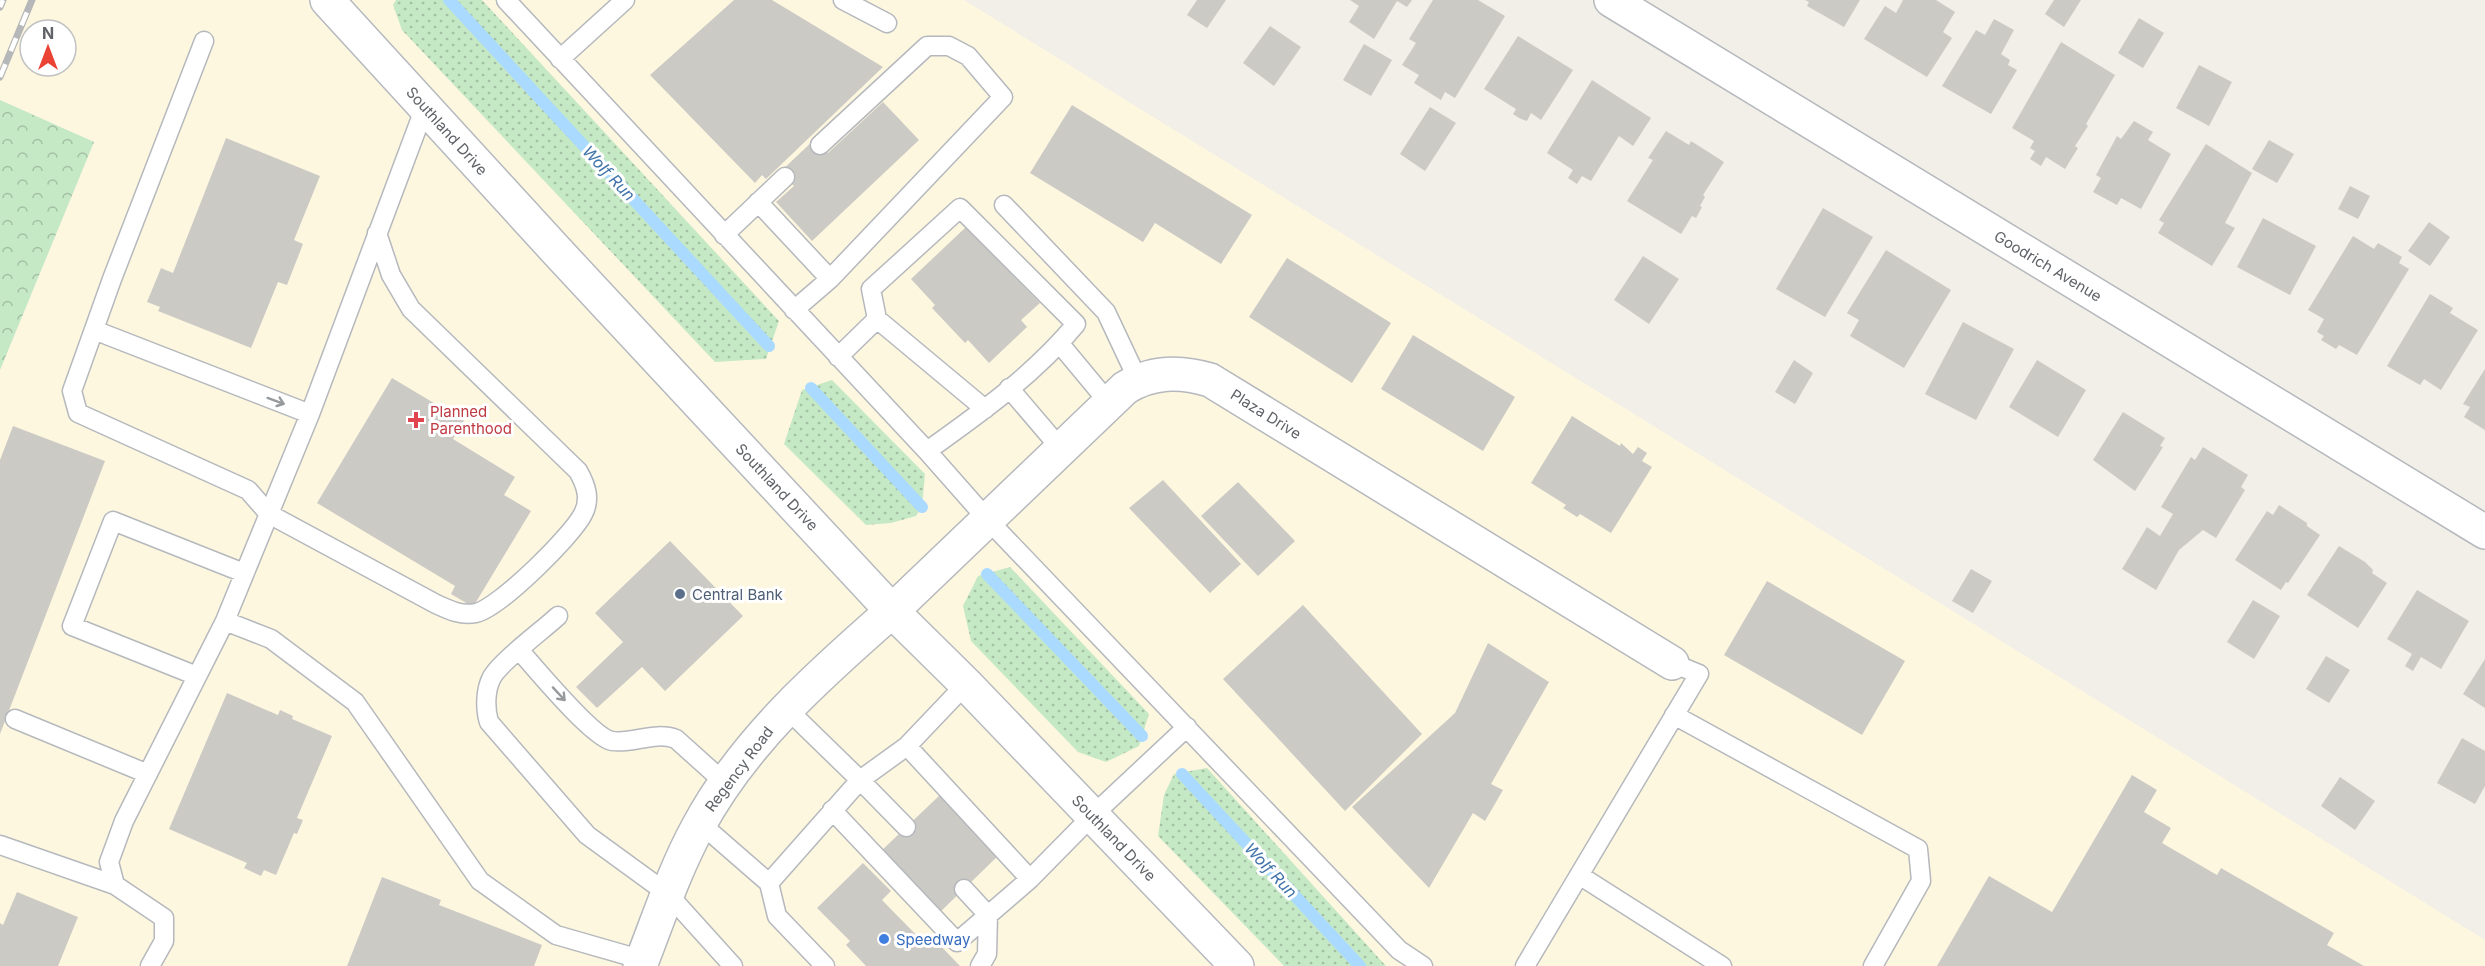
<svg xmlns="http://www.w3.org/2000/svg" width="2485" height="966" font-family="Inter,sans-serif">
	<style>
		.commercial { fill: #fef7e0; fill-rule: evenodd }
		.grass { fill: url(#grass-dots) }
		.forest { fill: url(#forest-crowns) }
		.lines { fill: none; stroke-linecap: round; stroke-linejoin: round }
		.stream { stroke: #aadaff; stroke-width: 12 }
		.building { fill: #cccac5 }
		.service-casing { stroke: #b5b8bc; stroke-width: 21 }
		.minor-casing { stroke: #b5b8bc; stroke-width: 36 }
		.tertiary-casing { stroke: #b5b8bc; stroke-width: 36 }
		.secondary-casing { stroke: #b6babf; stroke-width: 36 }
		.service { stroke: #fff; stroke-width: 18 }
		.minor { stroke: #fff; stroke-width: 33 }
		.tertiary { stroke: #fff; stroke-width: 33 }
		.secondary { stroke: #fff; stroke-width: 33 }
		.rail-casing { stroke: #b6b7b8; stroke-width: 7 }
		.rail { stroke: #fff; stroke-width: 4.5; stroke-dasharray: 14; stroke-linecap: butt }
		.oneway { stroke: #979a9d }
		.health-dot { fill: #e0444e; stroke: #fff; stroke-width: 2 }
		.service-dot { fill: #5c6f8a; stroke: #fff; stroke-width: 2 }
		.shop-dot { fill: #3f7fe0; stroke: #fff; stroke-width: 2 }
		.labels { text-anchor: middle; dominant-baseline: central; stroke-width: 6; stroke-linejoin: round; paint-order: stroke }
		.street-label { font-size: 15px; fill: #5f6368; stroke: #fff }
		.health-label { font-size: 15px; fill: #be3a42; stroke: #fff; text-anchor: start }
		.service-label { font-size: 15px; fill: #4e5e75; stroke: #fff; text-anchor: start }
		.shop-label { font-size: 15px; fill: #366cbe; stroke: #fff; text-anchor: start }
		.water-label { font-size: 16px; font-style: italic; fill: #4174aa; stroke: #fff }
	</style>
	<defs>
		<pattern id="grass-dots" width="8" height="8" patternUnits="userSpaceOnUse" patternTransform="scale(1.5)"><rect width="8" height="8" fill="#c5e8c5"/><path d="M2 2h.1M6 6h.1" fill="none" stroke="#a3c0a4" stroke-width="1.8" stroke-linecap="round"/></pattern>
		<pattern id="forest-crowns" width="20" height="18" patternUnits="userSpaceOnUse" patternTransform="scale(1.5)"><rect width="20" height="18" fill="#c5e8c5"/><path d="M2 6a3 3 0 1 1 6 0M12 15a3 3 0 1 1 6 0" fill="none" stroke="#a3c0a4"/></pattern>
	</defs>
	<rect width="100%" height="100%" fill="#f1efe8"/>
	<path class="commercial" d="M0 0H964L2485 940V966H0V370L94 142 0 100ZM30 30H66V66H30Z"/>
	<path class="grass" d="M396 0H482L779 321 766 359 715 362 402 30 393 5Z
		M832 380 925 474 922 507 916 516 891 523 866 525 784 444 802 390Z
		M1010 567 1149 714 1139 746 1106 762 1078 752 971 641 963 606 978 576Z
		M1207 768 1386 966H1284L1158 836 1164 795 1174 774Z"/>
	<path class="forest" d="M0 100 94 142 0 370Z"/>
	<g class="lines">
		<path class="stream" d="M449 0 769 346
			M811 388 922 507
			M987 574 1142 736
			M1182 774 1360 966"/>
	</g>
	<path class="building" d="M734 0H772L883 67 766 179 762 175 755 183 650 75Z
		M1197 0H1226L1207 28 1187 15Z
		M1350 0H1412L1407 7 1397 1 1374 39 1349 22 1359 6Z
		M1433 0H1478L1505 16 1455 98 1445 92 1441 100 1414 83 1419 75 1402 65 1416 43 1409 39Z
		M1805 0H1860L1844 27 1807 6 1809 2Z
		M1903 0H1936L1955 12 1943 32 1952 38 1927 77 1864 39 1885 6 1896 13Z
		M2054 0H2081L2064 27 2045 14Z
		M2139 18 2164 33 2143 68 2118 53Z
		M1994 19 2014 30 2001 54 2010 60 2008 65 2017 70 1991 114 1942 86 1976 30 1985 35Z
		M1270 26 1301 47 1274 86 1243 63Z
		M1518 36 1573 70 1541 120 1531 113 1527 121 1519 118 1513 114 1516 109 1484 89Z
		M2061 42 2115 75 2086 124 2088 126 2075 146 2078 148 2065 169 2046 157 2041 166 2030 159 2035 151 2030 148 2034 141 2012 128Z
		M1364 44 1392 60 1371 96 1343 80Z
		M2199 65 2232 82 2209 126 2176 108Z
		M1592 80 1651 118 1633 146 1619 136 1591 181 1582 176 1577 184 1568 178 1573 170 1547 153Z
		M883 102 919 140 812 241 776 202 794 186 780 172 815 139 828 153Z
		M1072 105 1252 215 1221 264 1155 223 1143 242 1030 173Z
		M1430 107 1456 123 1425 171 1400 154Z
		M2134 121 2153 132 2148 140 2171 154 2141 209 2121 198 2117 205 2093 192 2101 178 2096 175 2117 136 2121 139Z
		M1666 131 1689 145 1691 141 1724 162 1703 195 1705 197 1700 206 1702 207 1696 218 1692 216 1681 234 1627 201 1653 160 1648 158Z
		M226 138 320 176 294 240 303 244 287 285 278 282 251 348 158 311 160 307 147 302 161 268 173 273Z
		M2269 140 2294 154 2277 183 2252 169Z
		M2206 144 2252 173 2225 223 2235 228 2212 266 2158 233 2164 223 2159 220Z
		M2350 186 2370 196 2358 219 2338 209Z
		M1823 208 1873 237 1825 317 1776 289Z
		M2263 218 2316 246 2290 295 2237 267Z
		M2429 222 2450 237 2430 266 2408 251Z
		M966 227 1040 303 1021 320 1027 327 989 363 968 340 965 343 932 308 935 305 911 279Z
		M2353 236 2374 249 2378 243 2402 257 2399 263 2409 269 2357 355 2339 345 2336 349 2321 340 2324 336 2317 332 2324 319 2308 310Z
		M1886 250 1951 290 1904 368 1850 336 1859 320 1847 313Z
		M1643 256 1679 279 1649 324 1614 300Z
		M1287 258 1391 323 1352 383 1249 317Z
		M2430 294 2453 308 2450 313 2478 330 2441 390 2424 379 2420 385 2387 366Z
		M1963 322 2014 349 1976 420 1925 394Z
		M1413 335 1515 397 1483 451 1381 389Z
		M1794 360 1813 373 1795 404 1775 392Z
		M2037 360 2086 390 2058 437 2009 407Z
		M2485 369V430L2464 417 2470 407 2463 404Z
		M392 378 464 421 453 439 515 477 504 495 531 511 473 607 451 594 455 586 317 503Z
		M2123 412 2165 438 2160 446 2163 447 2135 491 2093 460Z
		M1572 416 1620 446 1621 443 1633 454 1638 447 1647 453 1642 461 1652 467 1611 533 1580 514 1577 517 1563 508 1566 505 1531 483Z
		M13 426 105 461 0 734V460Z
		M2203 447 2248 475 2241 487 2245 490 2216 538 2203 530 2179 550 2156 590 2122 569 2147 527 2160 536 2173 514 2161 507 2191 457 2195 460Z
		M1163 480 1241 564 1210 593 1129 508Z
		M1238 482 1295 541 1258 576 1201 516Z
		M2279 505 2307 523V526L2320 535 2288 583 2286 582 2281 590 2235 560 2267 511 2273 515Z
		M670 541 743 616 665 691 642 667 597 708 576 687 623 642 595 613Z
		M2339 546 2365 562 2373 570 2372 573 2387 583 2358 628 2307 595Z
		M1971 569 1992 581 1973 613 1952 601Z
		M1767 581 1905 661 1862 735 1724 655Z
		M2417 590 2469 621 2441 669 2421 657 2413 671 2405 666 2412 654 2387 639Z
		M2253 600 2280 616 2254 659 2227 642Z
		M1303 605 1422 734 1345 811 1223 679Z
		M1488 643 1549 682 1491 784 1503 790 1485 821 1473 813 1429 888 1352 807 1455 713Z
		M2326 656 2350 670 2329 703 2306 689Z
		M2485 659V708L2463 694Z
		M227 693 278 715 280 710 293 716 292 719 332 736 297 818 303 820 297 834 294 833 276 875 264 870 261 876 244 868 247 863 169 829Z
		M2462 738 2485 751V786L2475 804 2437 783Z
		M2132 775 2157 790 2144 812 2171 828 2162 843 2217 875 2221 868 2334 933 2327 945 2364 966H1937L1989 876 2052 912Z
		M2340 777 2375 801 2355 830 2321 806Z
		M941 794 1000 854 938 914 879 853Z
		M863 863 891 891 882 900 929 948 936 941 960 966H866L846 945 850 941 817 908Z
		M382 877 441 900 439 905 542 945 534 966H347Z
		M17 892 78 917 58 966H0V923L3 925Z"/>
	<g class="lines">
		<defs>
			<path id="service" d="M506 0 927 451 987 519 1399 950 1423 966
				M843 0 887 23
				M204 41 112 279 72 391 78 413 248 490 269 514 436 604C449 610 461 616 476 613 499 608 572 536 583 514 591 499 586 485 578 471L411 309 391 275 377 233
				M560 59 625 0
				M758 202 830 279
				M1004 205 1106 312 1138 380
				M724 235 785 177
				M794 310 830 279 1003 97 968 56 949 46H927L820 145
				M877 319 871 289 960 208 1076 324C1035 374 979 414 927 451
				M94 330 310 414
				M1060 344 1109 403
				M838 357 877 319 985 409
				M1009 388 1061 449
				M558 616C543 630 501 661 492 677 485 690 485 709 489 722L587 835 668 894 733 966
				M225 621 271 639 355 702 480 881 556 935 643 960
				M520 651C535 668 593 738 612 741 634 744 654 731 676 739L725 783
				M197 676 72 626 113 521 244 573
				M1674 715 1918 849 1921 881 1873 966
				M15 719 148 774
				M907 746 1030 879 1093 815 1187 727
				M832 810 957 942 1030 879
				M700 823 769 883 860 780 786 708
				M906 827 860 780 907 746 966 684
				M0 845 115 885 164 918V941L150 966
				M1579 875 1722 966
				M769 883 777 916 825 966
				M115 885 109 862 124 821 225 621 310 414 425 107
				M964 889 988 915 987 954 980 966
				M1525 966 1699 674 1672 663"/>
			<path id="minor" d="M1611 0 2485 532
				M892 611 1125 388C1152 371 1180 371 1210 380L1672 663"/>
			<path id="tertiary" d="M640 966C658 920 674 871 698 827 744 741 820 674 892 611"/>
			<path id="secondary" d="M327 0 554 248 892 611 966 684 1237 966"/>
		</defs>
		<use href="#service" class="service-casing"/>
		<use href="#minor" class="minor-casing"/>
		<use href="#tertiary" class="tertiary-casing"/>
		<use href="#secondary" class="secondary-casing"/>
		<use href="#service" class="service"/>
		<use href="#minor" class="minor"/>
		<use href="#tertiary" class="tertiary"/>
		<use href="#secondary" class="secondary"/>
		<defs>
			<path id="rail" d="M0 7 3 0
				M0 77 32 0"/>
		</defs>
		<use href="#rail" class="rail-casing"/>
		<use href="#rail" class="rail"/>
	</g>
	<defs><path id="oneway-shaft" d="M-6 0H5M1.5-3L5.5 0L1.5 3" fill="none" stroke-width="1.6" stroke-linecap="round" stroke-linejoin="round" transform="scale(1.5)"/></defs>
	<g class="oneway">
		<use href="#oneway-shaft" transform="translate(276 401) rotate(20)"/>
		<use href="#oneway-shaft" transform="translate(559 694) rotate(47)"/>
	</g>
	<path class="health-dot" d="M413 411h6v6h6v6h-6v6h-6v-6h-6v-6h6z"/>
	<circle class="service-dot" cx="680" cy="594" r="6"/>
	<circle class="shop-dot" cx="884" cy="939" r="6"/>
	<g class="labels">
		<g class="street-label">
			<text transform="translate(447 131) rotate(48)">Southland Drive</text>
			<text transform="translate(2048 266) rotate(31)">Goodrich Avenue</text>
			<text transform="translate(1266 414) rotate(32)">Plaza Drive</text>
			<text transform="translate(777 487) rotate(47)">Southland Drive</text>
			<text transform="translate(739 769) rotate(-53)">Regency Road</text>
			<text transform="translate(1114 838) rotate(46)">Southland Drive</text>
		</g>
		<g class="health-label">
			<text x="430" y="411">Planned<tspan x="430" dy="17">Parenthood</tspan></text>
		</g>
		<g class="service-label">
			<text x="692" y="594">Central Bank</text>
		</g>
		<g class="shop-label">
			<text x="896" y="939">Speedway</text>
		</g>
		<g class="water-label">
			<text transform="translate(609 173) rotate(47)">Wolf Run</text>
			<text transform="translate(1271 870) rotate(47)">Wolf Run</text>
		</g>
	</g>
	<g transform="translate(48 48)"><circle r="28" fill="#ffffff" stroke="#bfc1c3" stroke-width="1.5"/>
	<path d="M0-4.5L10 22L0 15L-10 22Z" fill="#ea4335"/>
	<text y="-9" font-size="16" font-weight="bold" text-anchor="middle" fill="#5f6368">N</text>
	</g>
</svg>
